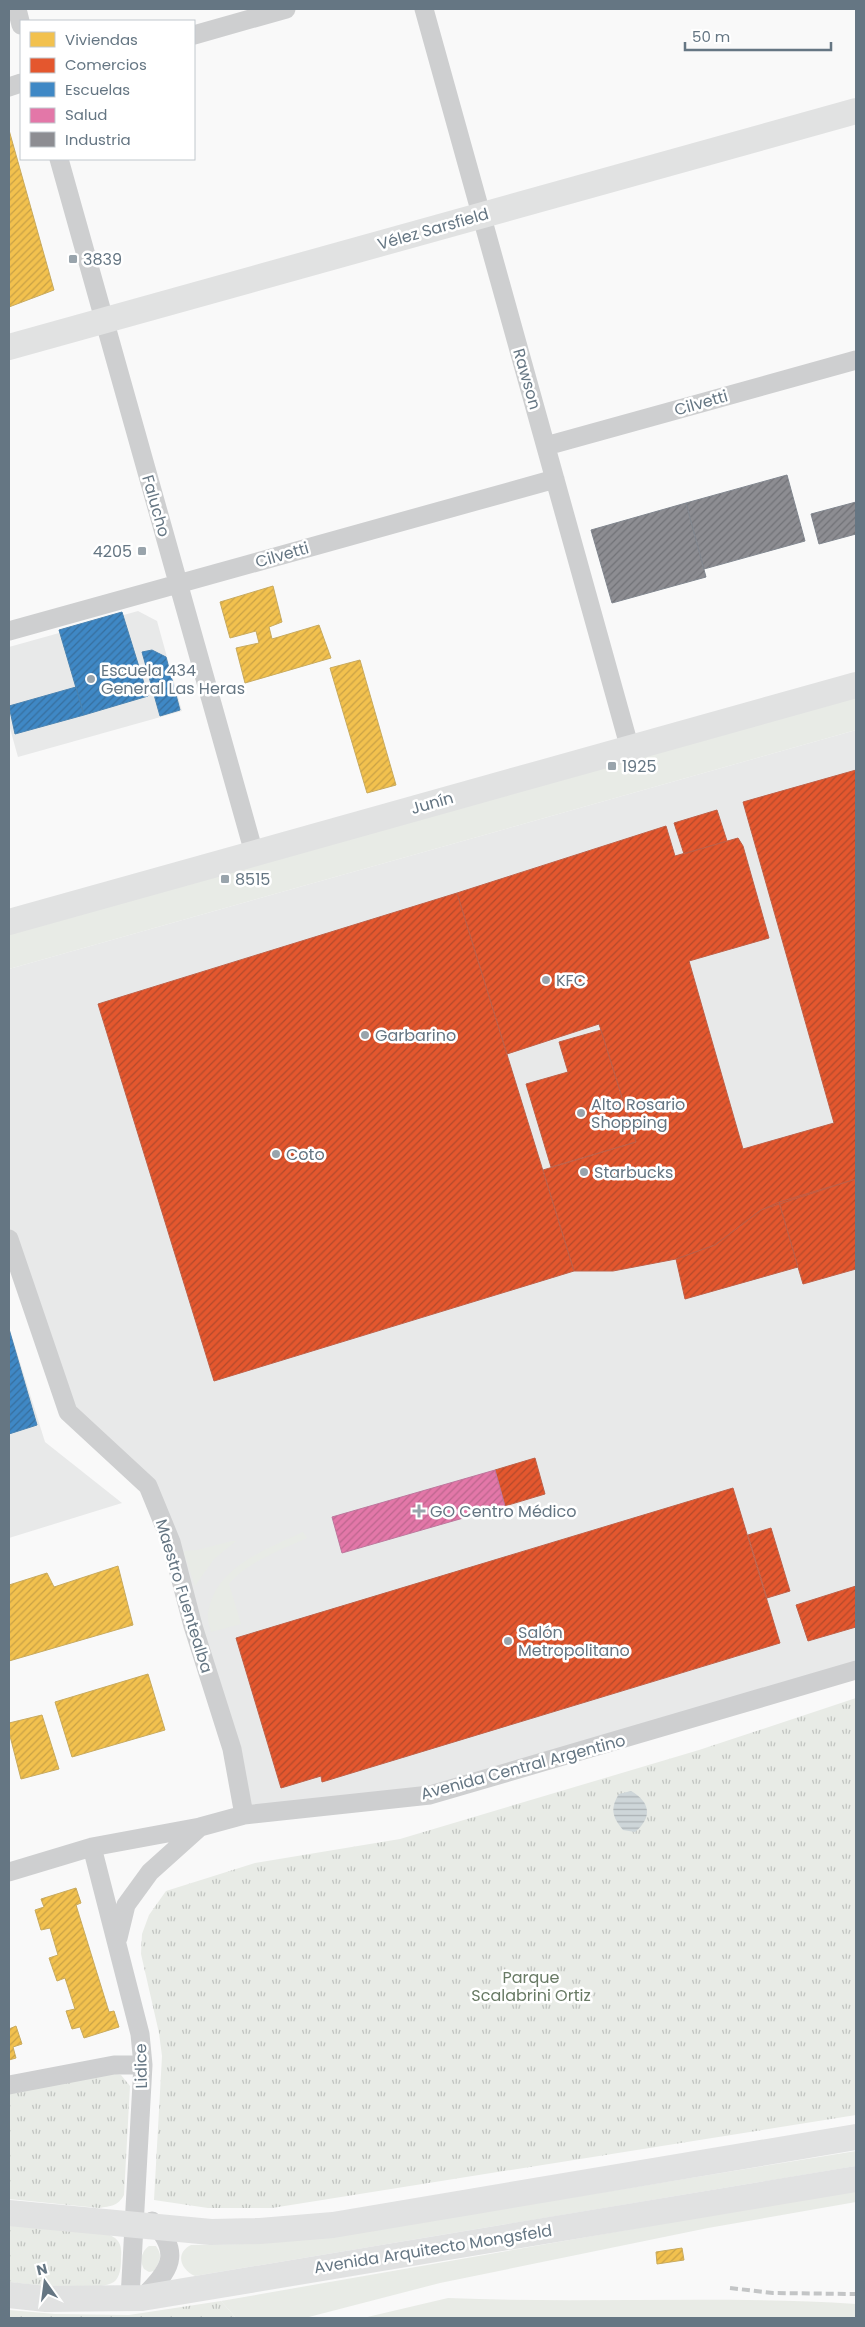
<svg xmlns="http://www.w3.org/2000/svg" width="865" height="2327" font-family="Poppins,sans-serif">
	<style>
		.built { fill: #e8e9e9 }
		.green { fill: #e8ebe6 }
		.park { fill: url(#park-tufts) }
		.water { fill: url(#water-rules) }
		.homes { fill: url(#homes-hatch); stroke: #c8aa5e }
		.shops { fill: url(#shops-hatch); stroke: #be6048 }
		.schools { fill: url(#schools-hatch); stroke: #4a83b1 }
		.health { fill: url(#health-hatch); stroke: #bd779d }
		.industry { fill: url(#industry-hatch); stroke: #81868e }
		.lines { fill: none; stroke-linecap: round; stroke-linejoin: round }
		.street { stroke: #cecfd0; stroke-width: 19 }
		.secondary { stroke: #e1e2e2; stroke-width: 26 }
		.rail { stroke: #c3c5c6; stroke-width: 4; stroke-dasharray: 8 4; stroke-linecap: butt }
		.poi-dot { fill: #99a4ac; stroke: #fff; stroke-width: 2 }
		.labels { text-anchor: middle; dominant-baseline: central; stroke-width: 5; stroke-linejoin: round; paint-order: stroke }
		.street-label { font-size: 16px; fill: #657683; stroke: #fff }
		.poi-label { font-size: 16px; fill: #657683; stroke: #fff; text-anchor: start }
		.park-label { font-size: 16px; fill: #687a64; stroke: #fff }
	</style>
	<defs>
		<pattern id="park-tufts" width="24" height="20" patternUnits="userSpaceOnUse" patternTransform="scale(1.25)"><rect width="24" height="20" fill="#e8ebe6"/><path d="M3 7l-1-3M5 7V3M7 7l1-3M15 17l-1-3M17 17v-4M19 17l1-3" fill="none" stroke="#c0c3c0"/></pattern>
		<pattern id="water-rules" width="6" height="5" patternUnits="userSpaceOnUse" patternTransform="scale(1.25)"><rect width="6" height="5" fill="#ced6d9"/><path d="M0 2.5h6" fill="none" stroke="#abb2b5"/></pattern>
		<pattern id="homes-hatch" width="6" height="6" patternUnits="userSpaceOnUse" patternTransform="scale(1.25)"><rect width="6" height="6" fill="#f2c14e"/><path d="M-1 1l2-2M0 6l6-6M5 7l2-2" fill="none" stroke="#c8a146"/></pattern>
		<pattern id="shops-hatch" width="6" height="6" patternUnits="userSpaceOnUse" patternTransform="scale(1.25)"><rect width="6" height="6" fill="#e4572e"/><path d="M-1 1l2-2M0 6l6-6M5 7l2-2" fill="none" stroke="#b24a2c"/></pattern>
		<pattern id="schools-hatch" width="6" height="6" patternUnits="userSpaceOnUse" patternTransform="scale(1.25)"><rect width="6" height="6" fill="#3f88c5"/><path d="M-1 1l2-2M0 6l6-6M5 7l2-2" fill="none" stroke="#376f9e"/></pattern>
		<pattern id="health-hatch" width="6" height="6" patternUnits="userSpaceOnUse" patternTransform="scale(1.25)"><rect width="6" height="6" fill="#e377a8"/><path d="M-1 1l2-2M0 6l6-6M5 7l2-2" fill="none" stroke="#bc668e"/></pattern>
		<pattern id="industry-hatch" width="6" height="6" patternUnits="userSpaceOnUse" patternTransform="scale(1.25)"><rect width="6" height="6" fill="#8d8d92"/><path d="M-1 1l2-2M0 6l6-6M5 7l2-2" fill="none" stroke="#717277"/></pattern>
	</defs>
	<rect width="100%" height="100%" fill="#f9f9f9"/>
	<path class="built" d="M138 611 157 621 182 711 18 757 9 725V647Z
		M856 730V1670L430 1795 244 1815 148 1486 68 1412 9 1239V969Z
		M9 1327 45 1442 122 1503 9 1538Z"/>
	<path class="green" d="M856 685V730L9 969V922Z
		M303 1532 307 1538C284 1548 244 1564 229 1584L241 1624 211 1632C210 1627 207 1619 208 1614 214 1567 267 1549 303 1532Z
		M232 1541H236L214 1559 195 1586 183 1551 197 1550Z
		M856 2151V2166L195 2276C180 2269 175 2253 191 2245L241 2244 568 2198Z
		M856 2190V2202L708 2228 440 2283 305 2318H236L221 2301Z
		M149 2246H156C163 2256 160 2261 154 2271L149 2272 144 2269C139 2260 142 2251 149 2246Z
		M448 2298C584 2304 720 2295 856 2304V2318H363Z"/>
	<path class="park" d="M856 1698V2115L272 2208H208L154 2200 162 2056 159 2033 141 1954 142 1934 149 1915 166 1891 255 1863 400 1839 699 1750Z
		M111 2073 121 2075 130 2086 124 2195C118 2206 111 2206 99 2208L9 2199V2093Z
		M9 2225 110 2235C120 2240 122 2246 121 2257 121 2264 121 2274 116 2280 105 2294 28 2284 9 2282Z
		M221 2301 236 2318H9V2310L55 2314 129 2315Z"/>
	<path class="water" d="M631 1791C650 1802 653 1817 635 1832L623 1830C612 1817 610 1808 619 1794Z"/>
	<path class="homes" d="M9 130 54 290 9 307Z
		M273 586 282 622 269 627 272 639 319 625 331 658 245 683 236 648 259 643 256 631 230 638 220 602Z
		M360 660 396 785 367 793 330 668Z
		M118 1566 133 1625 9 1661V1585L47 1573 54 1587Z
		M148 1674 165 1730 72 1757 55 1702Z
		M42 1715 59 1769 21 1779 9 1732V1723Z
		M76 1888 81 1903 76 1905 109 2012 114 2011 119 2027 84 2038 80 2027 72 2029 66 2011 75 2009 65 1978 57 1981 49 1958 58 1955 50 1928 41 1930 35 1910 44 1907 41 1899Z
		M16 2026 22 2044 13 2047 16 2058 9 2060V2029Z
		M682 2248 684 2260 657 2264 656 2252Z"/>
	<path class="shops" d="M856 770V1179L761 1210 715 1245 676 1259 613 1271H574L543 1170 636 1142 599 1024 507 1054 457 893 666 826 675 856 738 838 743 846 769 938 689 961 743 1149 834 1123 743 802Z
		M717 810 727 841 684 854 674 823Z
		M457 893 574 1271 214 1381 98 1004Z
		M601 1030 636 1142 551 1167 526 1084 568 1072 559 1042Z
		M856 1179V1269L803 1284 779 1202Z
		M779 1202 798 1267 685 1299 676 1259 715 1245 761 1210Z
		M535 1458 545 1494 505 1506 495 1470Z
		M733 1488 780 1643 322 1782 321 1776 281 1788 236 1638Z
		M771 1528 790 1591 767 1598 748 1535Z
		M856 1586V1627L808 1641 796 1605Z"/>
	<path class="schools" d="M122 612 148 696 84 715 59 630Z
		M152 650 166 657 180 710 160 716 142 652Z
		M76 687 84 715 15 734 9 706Z
		M9 1329 37 1425 9 1434Z"/>
	<path class="health" d="M495 1470 505 1506 342 1553 332 1517Z"/>
	<path class="industry" d="M787 475 805 541 704 569 686 503Z
		M856 502V534L819 544 811 514Z
		M686 503 706 577 612 603 591 530Z"/>
	<g class="lines">
		<path class="street" d="M17 9 21 25
			M424 9 630 749
			M194 35 286 9
			M9 87 21 83
			M59 159 254 853
			M546 446 856 360
			M9 631 555 479
			M9 1239 68 1412 148 1486 171 1542 193 1626 232 1749 244 1815
			M92 1847 140 2034 143 2065 130 2298
			M9 1872 92 1847 200 1827 244 1815 430 1795 856 1670
			M118 1938 126 1905 150 1872 199 1828
			M9 2085 114 2065H143
			M142 2298C170 2270 183 2254 152 2221"/>
		<path class="secondary" d="M9 347 856 111
			M9 922 856 685
			M9 2213 211 2232 260 2231 333 2225 856 2137
			M9 2295 46 2299 142 2298 856 2179"/>
		<path class="rail" d="M730 2288 773 2293 856 2294"/>
	</g>
	<g class="poi-dot">
		<rect x="68" y="254" width="10" height="10" rx="2.5"/>
		<rect x="137" y="546" width="10" height="10" rx="2.5"/>
		<circle cx="91" cy="679" r="5"/>
		<rect x="607" y="761" width="10" height="10" rx="2.5"/>
		<rect x="220" y="874" width="10" height="10" rx="2.5"/>
		<circle cx="546" cy="980" r="5"/>
		<circle cx="365" cy="1035" r="5"/>
		<circle cx="581" cy="1113" r="5"/>
		<circle cx="276" cy="1154" r="5"/>
		<circle cx="584" cy="1172" r="5"/>
		<path d="M416.5 1503.5h5v5h5v5h-5v5h-5v-5h-5v-5h5z"/>
		<circle cx="508" cy="1641" r="5"/>
	</g>
	<g class="labels">
		<g class="street-label">
			<text transform="translate(433 229) rotate(-16)">Vélez Sarsfield</text>
			<text transform="translate(527 379) rotate(74)">Rawson</text>
			<text transform="translate(701 403) rotate(-16)">Cilvetti</text>
			<text transform="translate(156 506) rotate(74)">Falucho</text>
			<text transform="translate(282 555) rotate(-16)">Cilvetti</text>
			<text transform="translate(432 803) rotate(-16)">Junín</text>
			<text transform="translate(184 1596) rotate(73)">Maestro Fuentealba</text>
			<text transform="translate(523 1767) rotate(-15)">Avenida Central Argentino</text>
			<text transform="translate(141 2066) rotate(-91)">Lidice</text>
			<text transform="translate(433 2249) rotate(-9)">Avenida Arquitecto Mongsfeld</text>
		</g>
		<g class="poi-label">
			<text x="83" y="259">3839</text>
			<text x="132" y="551" text-anchor="end">4205</text>
			<text x="101" y="670">Escuela 434<tspan x="101" dy="18">General Las Heras</tspan></text>
			<text x="622" y="766">1925</text>
			<text x="235" y="879">8515</text>
			<text x="556" y="980">KFC</text>
			<text x="375" y="1035">Garbarino</text>
			<text x="591" y="1104">Alto Rosario<tspan x="591" dy="18">Shopping</tspan></text>
			<text x="286" y="1154">Coto</text>
			<text x="594" y="1172">Starbucks</text>
			<text x="430" y="1511">GO Centro Médico</text>
			<text x="518" y="1632">Salón<tspan x="518" dy="18">Metropolitano</tspan></text>
		</g>
		<g class="park-label">
			<text x="531" y="1977">Parque<tspan x="531" dy="18">Scalabrini Ortiz</tspan></text>
		</g>
	</g>
	<rect width="865" height="2327" fill="none" stroke="#657683" stroke-width="20"/>
	<rect x="20" y="20" width="175" height="140" fill="#ffffff" stroke="#c1c8cd"/>
	<rect x="30" y="32" width="25" height="15" fill="#f2c14e" stroke="#c1c8cd"/>
	<text x="65" y="45" font-size="15" fill="#657683">Viviendas</text>
	<rect x="30" y="58" width="25" height="15" fill="#e4572e" stroke="#c1c8cd"/>
	<text x="65" y="70" font-size="15" fill="#657683">Comercios</text>
	<rect x="30" y="82" width="25" height="15" fill="#3f88c5" stroke="#c1c8cd"/>
	<text x="65" y="95" font-size="15" fill="#657683">Escuelas</text>
	<rect x="30" y="108" width="25" height="15" fill="#e377a8" stroke="#c1c8cd"/>
	<text x="65" y="120" font-size="15" fill="#657683">Salud</text>
	<rect x="30" y="132" width="25" height="15" fill="#8d8d92" stroke="#c1c8cd"/>
	<text x="65" y="145" font-size="15" fill="#657683">Industria</text>
	<g transform="translate(45 2282) rotate(346)" stroke="#ffffff" stroke-width="4" paint-order="stroke">
	<path d="M0-4L9 19L0 12L-9 19Z" fill="#657683"/>
	<text y="-8" font-size="14" font-weight="bold" text-anchor="middle" fill="#657683">N</text>
	</g>
	<path d="M685 42v8h146v-8" fill="none" stroke="#657683" stroke-width="2.5"/>
	<text x="692" y="42" font-size="15" fill="#657683" stroke="#ffffff" stroke-width="4" paint-order="stroke">50 m</text>
</svg>
